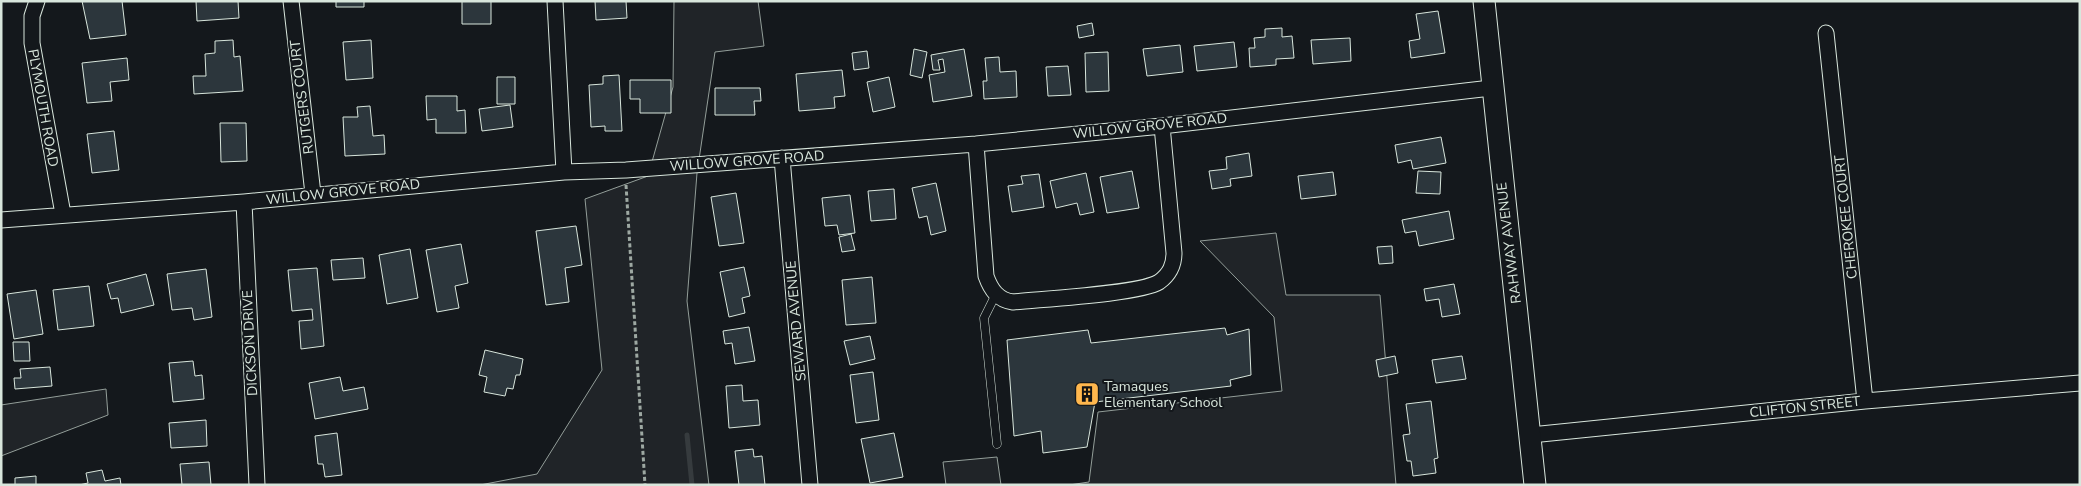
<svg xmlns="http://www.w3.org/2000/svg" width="2081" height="486" font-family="'Nunito Sans',sans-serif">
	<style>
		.green { fill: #202428; stroke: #939e99 }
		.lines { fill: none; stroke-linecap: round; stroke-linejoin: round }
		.stream { stroke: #363b3e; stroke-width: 5 }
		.building { fill: #2c363c; stroke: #d8e6dc }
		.lane-casing { stroke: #d8e6dc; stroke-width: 9 }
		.street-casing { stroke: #d8e6dc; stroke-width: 17 }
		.secondary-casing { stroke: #d8e6dc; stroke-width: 23 }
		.path { stroke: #9da8a2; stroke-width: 3; stroke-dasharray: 4 2.5; stroke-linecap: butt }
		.lane { stroke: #14181c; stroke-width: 8 }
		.street { stroke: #14181c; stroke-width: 15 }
		.secondary { stroke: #14181c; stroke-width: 21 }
		.labels { text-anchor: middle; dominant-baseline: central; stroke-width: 4; stroke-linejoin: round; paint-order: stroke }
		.street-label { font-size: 14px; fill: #d8e6dc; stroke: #14181c }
		.poi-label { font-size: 14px; fill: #d8e6dc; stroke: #14181c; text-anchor: start }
	</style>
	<rect width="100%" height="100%" fill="#14181c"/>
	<path class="green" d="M674 1H758L764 46 715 52 697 173 687 301 709 485H480L537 474 602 370 585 199 648 176 673 87Z
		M1276 233 1286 295H1380L1396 485H1069L1089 482 1098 412 1282 391 1274 317 1200 241Z
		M106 389 108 415 1 456V405Z
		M997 457 1001 485H946L943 462Z"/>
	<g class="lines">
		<path class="stream" d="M687 435 692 485"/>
	</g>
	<path class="building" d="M82 1H122L126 35 90 39Z
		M196 1H238L239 18 197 21Z
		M336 1H364V7H336Z
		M462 1H491V24H462Z
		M595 1H626L627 18 596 20Z
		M1438 11 1445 53 1411 58 1409 41 1420 39 1416 14Z
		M1092 23 1094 35 1079 38 1077 26Z
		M1282 28V37L1292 36 1294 58 1276 59V65L1250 67 1249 48H1255L1254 38 1265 37V29Z
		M1350 38 1351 61 1313 64 1311 40Z
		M233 40 234 57 240 56 243 91 194 94 193 76H206L205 54 215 53V41Z
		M371 40 373 78 346 80 343 42Z
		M1234 42 1237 67 1197 71 1194 46Z
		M1180 45 1183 72 1147 76 1143 49Z
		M914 49 927 52 922 78 910 75Z
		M964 49 972 96 933 102 929 75 945 72 943 59 938 60 940 70H933L931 55Z
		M867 51 869 68 854 70 852 53Z
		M1108 52 1109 91 1086 92 1085 53Z
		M999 57 1000 72 1016 71 1017 97 984 99 983 81H987L985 58Z
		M127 58 129 80 110 82 112 101 87 103 82 63Z
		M1068 66 1071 95 1048 96 1046 67Z
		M842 70 845 96 834 97 835 108 799 111 796 74Z
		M619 75 622 131H605V126L591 127 589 85 603 84V76Z
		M497 77H515V104H497Z
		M889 77 895 107 873 112 867 82Z
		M630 80H671V113H640V99H630Z
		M715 88H760L761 101H754L755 115H715Z
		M426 96H457V111L465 110 466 133H436V119L427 120Z
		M510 105 513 127 482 131 479 109Z
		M370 106 373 136 384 135 385 154 345 156 343 117H358L357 107Z
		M220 123H246L247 161 221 162Z
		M114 131 119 170 92 173 87 134Z
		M1441 137 1446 163 1413 169 1411 160 1398 163 1395 145Z
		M1249 153 1252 176 1230 179 1231 186 1212 189 1209 171 1227 169 1226 157Z
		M1132 171 1139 208 1107 213 1100 177Z
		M1418 171 1441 172 1440 194 1416 193Z
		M1333 172 1336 195 1301 199 1298 176Z
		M1086 173 1094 212 1080 215 1077 203 1056 208 1050 181Z
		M1039 174 1044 207 1012 212 1008 186 1023 184 1021 176Z
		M936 183 946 231 931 235 927 216 919 218 912 188Z
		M894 189 896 219 871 221 868 191Z
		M736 193 744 243 719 246 711 197Z
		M850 195 855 233 839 235 837 225 825 226 822 198Z
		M1449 211 1454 239 1419 246 1416 231 1405 233 1402 220Z
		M576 226 582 265 565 268 569 302 546 305 536 231Z
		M851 234 855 250 842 252 839 237Z
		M461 244 468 283 455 286 459 308 437 312 426 250Z
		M1392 246 1393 263 1379 264 1377 247Z
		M410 249 418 298 387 304 379 255Z
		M363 258 365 278 333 280 331 260Z
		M744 267 750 296 742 298 745 313 729 317 720 272Z
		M317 268 324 346 301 349 299 321 313 320 312 309 292 311 288 270Z
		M206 269 212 317 194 320 192 308 172 310 167 274Z
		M146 274 154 305 121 313 118 298 111 299 107 284Z
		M872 277 876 323 846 325 842 280Z
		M1454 284 1460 314 1442 317 1439 299 1426 301 1424 289Z
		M89 286 94 326 58 330 53 290Z
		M36 290 43 334 14 339 7 294Z
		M749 327 755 361 735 364 732 343 725 344 723 331Z
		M1225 328 1227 335 1249 329 1251 375 1230 380 1231 386 1095 402 1087 447 1043 453 1041 431 1014 436 1007 340 1088 330 1091 343Z
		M870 336 875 359 850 365 844 341Z
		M13 342H29L30 361H14Z
		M485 350 523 359 520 375H516L513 389 507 388 505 396 484 392 487 377 479 375Z
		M1395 356 1398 373 1379 377 1376 360Z
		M1462 356 1466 379 1436 383 1432 360Z
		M193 361 195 376 202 375 204 399 173 402 169 363Z
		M50 367 52 386 15 389 14 378H21L20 369Z
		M873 372 879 420 856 423 850 375Z
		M340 377 343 391 364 387 368 409 315 419 309 383Z
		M742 385 743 401 758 400 760 425 729 428 726 386Z
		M1431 401 1438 458 1434 459 1436 473 1413 476 1411 461H1407L1403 435 1410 434 1406 404Z
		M206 420 207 446 171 448 169 423Z
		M337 433 342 475 325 477 323 464H318L315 436Z
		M894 433 903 477 870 483 861 439Z
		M753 449 754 457 762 456 765 485H739L735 451Z
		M209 462 211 485H182L180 464Z
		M102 470 105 481 120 478 121 485H79L88 483 86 473Z
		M36 476V485H15V478Z"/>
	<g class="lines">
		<defs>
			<path id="lane" d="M996 294 984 318 997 444"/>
			<path id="street" d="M37 1 32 16V43L63 214
				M291 1 313 194
				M555 1 564 172
				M1826 33 1865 401
				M976 144 986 276C991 290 998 300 1013 302 1041 299 1140 294 1159 282 1170 274 1174 265 1174 253L1162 126
				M782 158 810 485
				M244 202 257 485
				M1 220 244 202 564 172 626 170 976 144 1162 126 1491 88
				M1531 435 1865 401 2080 383"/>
			<path id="secondary" d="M1484 1 1535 485"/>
		</defs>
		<use href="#lane" class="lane-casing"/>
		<use href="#street" class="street-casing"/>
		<use href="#secondary" class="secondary-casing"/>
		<path class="path" d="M626 185 645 485"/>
		<use href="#lane" class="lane"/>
		<use href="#street" class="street"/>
		<use href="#secondary" class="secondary"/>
	</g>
	<defs>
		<symbol id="building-square" viewBox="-11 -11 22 22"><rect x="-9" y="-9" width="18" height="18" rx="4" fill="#ffb74d" stroke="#14181c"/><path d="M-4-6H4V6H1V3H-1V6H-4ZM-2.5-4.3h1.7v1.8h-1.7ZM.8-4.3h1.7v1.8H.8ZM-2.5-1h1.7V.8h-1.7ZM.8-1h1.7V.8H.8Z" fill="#111"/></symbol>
	</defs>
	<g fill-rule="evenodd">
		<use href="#building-square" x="1073" y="380" width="28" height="28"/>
	</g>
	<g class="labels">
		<g class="street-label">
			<text transform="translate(302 97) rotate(-97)">RUTGERS COURT</text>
			<text transform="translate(43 108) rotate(80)">PLYMOUTH ROAD</text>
			<text transform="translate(1150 126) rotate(-6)">WILLOW GROVE ROAD</text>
			<text transform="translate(747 161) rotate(-4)">WILLOW GROVE ROAD</text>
			<text transform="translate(343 192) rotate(-6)">WILLOW GROVE ROAD</text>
			<text transform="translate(1846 217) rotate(-96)">CHEROKEE COURT</text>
			<text transform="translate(1509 243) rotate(-97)">RAHWAY AVENUE</text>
			<text transform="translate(796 321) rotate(-95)">SEWARD AVENUE</text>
			<text transform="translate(250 343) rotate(-93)">DICKSON DRIVE</text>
			<text transform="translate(1805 407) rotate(-6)">CLIFTON STREET</text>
		</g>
		<g class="poi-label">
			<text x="1104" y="386">Tamaques<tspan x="1104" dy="16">Elementary School</tspan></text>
		</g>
	</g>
	<rect width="2081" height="486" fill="none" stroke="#d8e6dc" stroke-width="5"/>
</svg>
